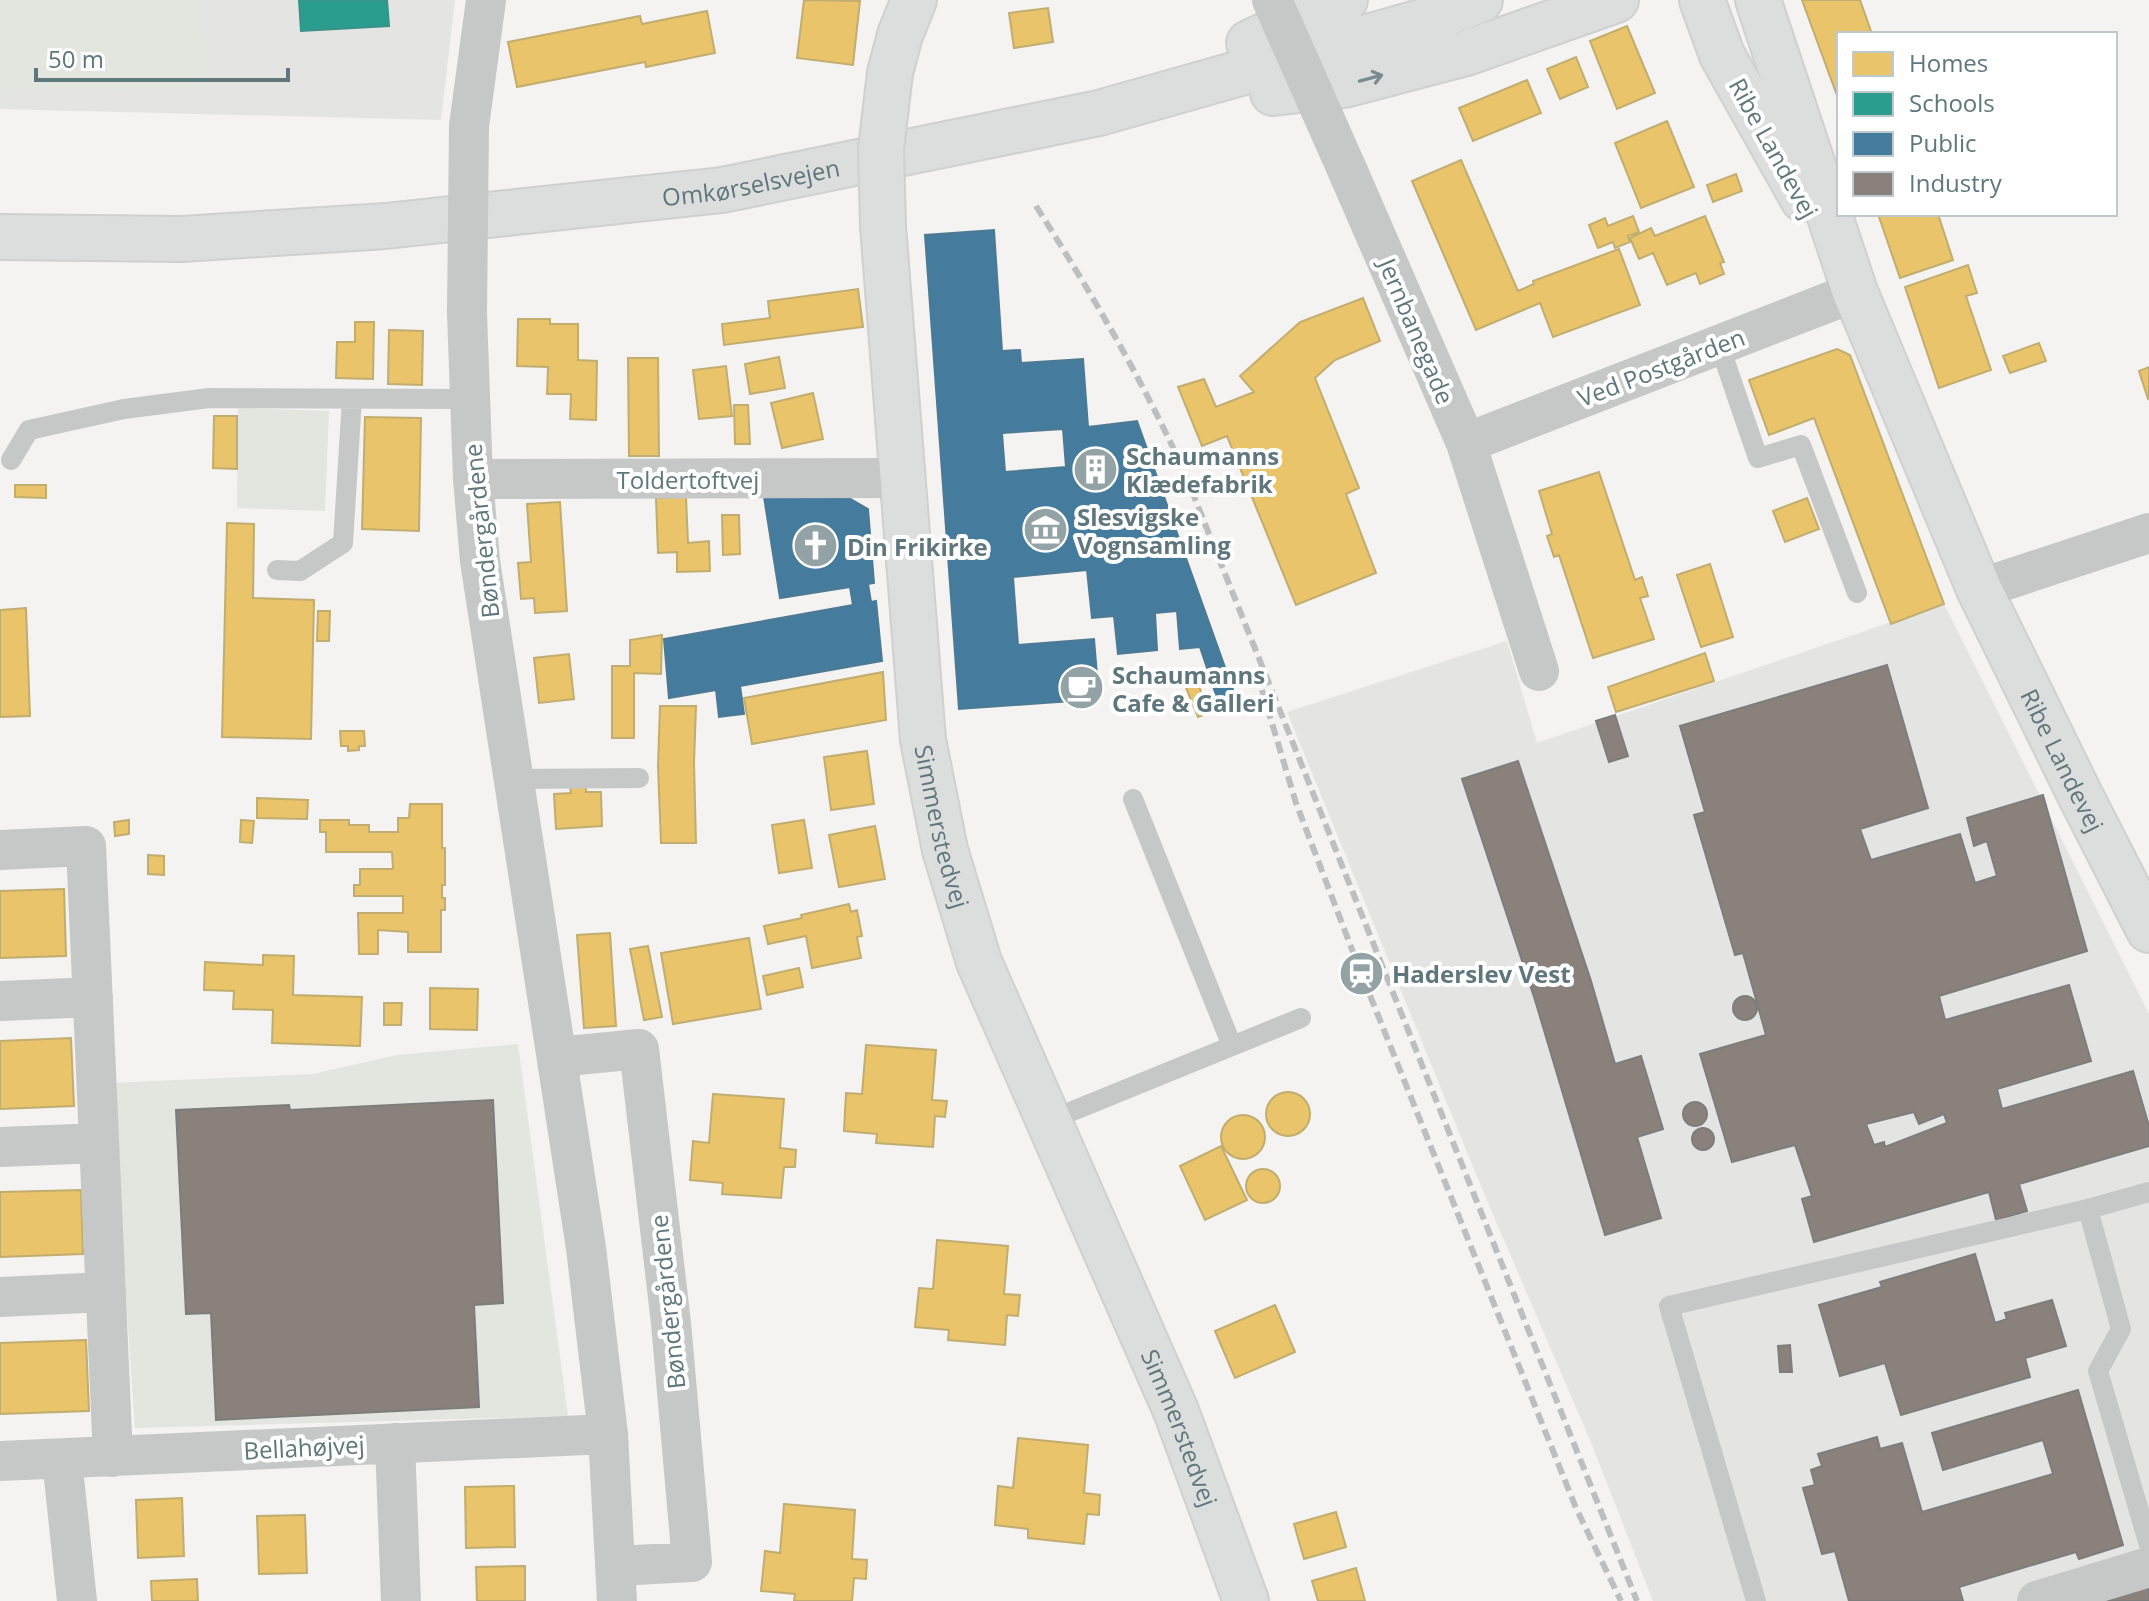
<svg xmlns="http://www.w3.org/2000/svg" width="2149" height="1601" font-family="'Open Sans',sans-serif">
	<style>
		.built { fill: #e4e4e3 }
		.green { fill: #e3e5df }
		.homes { fill: #e9c46a; stroke: #c0ad6f; stroke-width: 2 }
		.schools { fill: #2a9d8f; stroke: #3a9189; stroke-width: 2 }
		.public { fill: #457b9d; stroke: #4d7a93; stroke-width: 2; fill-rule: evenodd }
		.industry { fill: #8a817c; stroke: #7d7e7c; stroke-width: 2; fill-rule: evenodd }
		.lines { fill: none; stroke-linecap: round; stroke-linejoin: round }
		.secondary-casing { stroke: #cfd0cf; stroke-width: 48 }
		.primary-casing { stroke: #d0d0d0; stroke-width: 48 }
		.lane { stroke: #c6c8c8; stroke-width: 20 }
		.street { stroke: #c6c8c8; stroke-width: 40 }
		.secondary { stroke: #dcdddd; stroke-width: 44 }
		.primary { stroke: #dcdddd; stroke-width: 44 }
		.rail { stroke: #bcbebf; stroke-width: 6; stroke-dasharray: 12 6; stroke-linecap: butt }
		.secondary-bridge-casing { stroke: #cfd0cf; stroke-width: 48; stroke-linecap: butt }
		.street-bridge { stroke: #c6c8c8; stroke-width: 40 }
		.secondary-bridge { stroke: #dcdddd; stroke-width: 44 }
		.oneway { stroke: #788b8f }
		.labels { text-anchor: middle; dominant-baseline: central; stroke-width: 8; stroke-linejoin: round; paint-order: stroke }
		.street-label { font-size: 24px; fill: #5f767c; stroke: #fff }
		.poi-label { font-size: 24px; font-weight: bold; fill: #5f767c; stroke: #fff; text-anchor: start }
	</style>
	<rect width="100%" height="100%" fill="#f4f3f1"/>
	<path class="built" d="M0 0H455L441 120 0 109Z
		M1944 604 2149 1014V1601H1653L1590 1440 1485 1196 1287 712 1507 641 1537 743Z"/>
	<path class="green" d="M0 0H204L206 89 0 94Z
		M238 408 329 411 325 511 237 508Z
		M518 1044 568 1416 135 1428 111 1083 313 1074 397 1055Z"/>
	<path class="homes" d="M804 0 860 1 853 65 797 58Z
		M1802 0H1860L1872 34H1839V101Z
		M1048 8 1053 42 1014 48 1009 13Z
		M707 11 715 53 646 67 645 62 517 87 508 42 640 16 642 24Z
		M1627 26 1655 93 1617 109 1590 41Z
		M1576 57 1588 87 1560 99 1547 69Z
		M1527 80 1541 113 1473 141 1459 108Z
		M1667 121 1694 187 1641 208 1615 143Z
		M1461 160 1518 291 1534 284 1533 281 1619 249 1640 305 1553 337 1540 303 1476 330 1412 181Z
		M1736 174 1742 191 1713 202 1707 185Z
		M1878 214H1938L1953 260 1900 278Z
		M1633 216 1639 232 1628 236 1630 242 1615 248 1613 242 1598 248 1589 225 1605 218 1608 226Z
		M1705 216 1724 262 1720 263 1724 274 1700 284 1696 273 1667 285 1653 253 1639 259 1630 238 1651 228 1655 236Z
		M1968 265 1977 293 1966 296 1991 370 1939 388 1905 287Z
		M858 289 863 327 724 345 722 324 770 318 768 301Z
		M1363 298 1380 341 1335 360 1315 378 1359 488 1346 494 1376 573 1296 605 1227 436 1202 446 1178 387 1204 379 1216 407 1254 392 1240 376 1300 322Z
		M518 319H550V324H578V360L597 361 596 420 570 419 571 394H547L548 367 517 366Z
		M355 322H374L373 379 336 378 337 342H355Z
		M389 330 423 331 422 385 388 384Z
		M2039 343 2046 361 2010 373 2003 356Z
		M1837 349 1850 355 1944 604 1891 624 1814 418 1769 435 1749 380Z
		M779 357 785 388 750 394 745 364Z
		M628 358H658L659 456H629Z
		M726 366 732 416 699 419 693 370Z
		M2149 367V398L2148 399 2139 371Z
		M813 393 823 439 782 448 771 403Z
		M734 405H748L750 444H735Z
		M214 416H237V469L213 468Z
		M365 417 421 418 419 531 362 529Z
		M1599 472 1635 580 1642 577 1648 596 1640 598 1654 639 1593 658 1559 555 1554 557 1547 536 1552 534 1539 491Z
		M15 485H46V498L15 497Z
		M686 497 688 543 709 541 710 571 677 572V552L658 553 656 498Z
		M1807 498 1819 529 1785 542 1773 511Z
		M560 502 567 611 535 613 534 598 521 599 518 563 531 562 527 504Z
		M722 515H739L740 554 723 555Z
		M227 523 254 524 253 598 314 600 311 739 222 737Z
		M1710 564 1733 637 1701 647 1677 575Z
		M26 608 30 716 0 717V610Z
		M318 611H330L329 641H317Z
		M662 635 661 674 634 673V738H612V666H630V640Z
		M1705 653 1714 681 1616 712 1608 687Z
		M569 654 574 699 539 703 534 658Z
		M883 672 886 720 752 744 744 698Z
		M1194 673 1209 713 1198 717 1182 678Z
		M660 706H696L694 763 696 843H661L658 766Z
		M340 731H364L365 746H359V750L348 751V746H341Z
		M867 751 874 804 831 810 824 757Z
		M586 786V792H601L602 826 556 829 554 794 571 793 570 787Z
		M257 798 308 800 307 819 257 818Z
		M410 804H442V848H445V885H442V898H445V910H441V952H408V932L378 930V954H359L358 913H403V896H354V885H360V869H393L392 852H326V832H320V820H349V825H369V832H398V818H409Z
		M129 820V834L115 836 114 822Z
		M241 820 254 821 252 843 240 842Z
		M804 820 812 868 779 873 772 825Z
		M875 826 885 879 839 887 829 835Z
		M148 855 164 856V875L148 874Z
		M64 889 66 956 0 958V891Z
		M849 904 851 912 857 910 862 936 857 937 861 958 812 968 806 936 768 944 764 926 802 918 801 915Z
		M610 933 616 1026 584 1028 577 935Z
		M749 938 761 1009 673 1024 661 953Z
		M648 946 662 1017 644 1020 630 949Z
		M263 955 294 956 293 995 362 997 360 1046 272 1043 273 1010 233 1009 234 991 204 990 205 962 263 965Z
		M799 968 803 987 767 995 763 976Z
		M430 988 478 989 477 1030 430 1029Z
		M384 1003H402L401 1025H384Z
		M71 1038 74 1106 0 1109V1041Z
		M866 1045 936 1050 932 1100 947 1101 945 1117 935 1116 933 1147 876 1143 877 1134 844 1131 846 1093 862 1094Z
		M1266 1114a22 22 0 1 1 44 0a22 22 0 1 1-44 0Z
		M713 1094 784 1099 780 1148 796 1150 795 1167H784L781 1198 722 1194 723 1183 690 1180 693 1141 709 1143Z
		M1221 1137a22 22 0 1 1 44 0a22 22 0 1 1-44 0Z
		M1221 1146 1247 1200 1205 1220 1180 1166Z
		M1246 1186a17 17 0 1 1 34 0a17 17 0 1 1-34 0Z
		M81 1190 83 1254 0 1257V1192Z
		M937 1240 1008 1246 1004 1294 1020 1295 1018 1316 1007 1315 1005 1345 948 1340 949 1330 915 1327 919 1288 933 1289Z
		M1275 1305 1295 1352 1235 1378 1215 1331Z
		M86 1340 89 1411 0 1414V1343Z
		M1018 1438 1088 1445 1084 1493 1100 1495 1099 1515 1087 1514 1084 1544 1028 1538V1529L995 1525 998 1486 1013 1488Z
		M514 1486 515 1547 466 1548 465 1487Z
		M182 1498 184 1556 138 1558 136 1500Z
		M784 1504 855 1510 852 1559 867 1560 866 1579 854 1578 852 1601H794L795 1594 761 1591 765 1551 780 1553Z
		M1336 1512 1346 1547 1304 1559 1294 1524Z
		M305 1515 307 1573 259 1574 257 1516Z
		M525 1566V1601H477L476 1567Z
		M1356 1568 1365 1601H1318L1312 1581Z
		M197 1579 198 1601H152L151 1581Z"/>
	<path class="schools" d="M299 0H387L389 26 301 31Z"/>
	<path class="public" d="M994 230 1002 351 1020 350 1021 363 1083 359 1088 427 1137 421 1237 701H1218L1200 647 1180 649 1177 611 1155 613 1157 650 1118 654 1114 616 1092 618 1087 570 1013 577 1018 645 1094 639 1099 699 959 709 925 235ZM1063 429 1066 467 1005 472 1002 433Z
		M842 494 868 509 874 583 868 584 871 602 876 601 882 661 740 686 744 714 719 717 716 690 669 698 664 639 853 605 850 587 780 598 764 497Z"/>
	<path class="industry" d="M1887 665 1928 808 1860 829 1871 860 1960 834 1975 883 1997 876 1987 841 1974 846 1967 818 2043 795 2087 951 1939 996 1945 1020 2069 985 2091 1061 1997 1089 2002 1109 2133 1071 2149 1126V1146L2019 1184 2027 1211 1996 1220 1989 1192 1814 1242 1802 1199 1812 1196 1795 1145 1732 1162 1700 1054 1766 1035 1743 953 1735 955 1694 815 1705 812 1680 726ZM1914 1112 1919 1124 1944 1114 1947 1123 1885 1147 1884 1142 1874 1145 1866 1124Z
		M1615 715 1628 756 1609 762 1596 721Z
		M1518 761 1591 981 1615 1064 1641 1056 1663 1129 1637 1137 1661 1218 1605 1235 1535 1000 1462 779Z
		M1733 1008a12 12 0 1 1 24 0a12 12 0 1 1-24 0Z
		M493 1100 503 1303 474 1305 479 1407 216 1420 211 1313 186 1314 176 1110 289 1105 290 1110Z
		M1683 1114a12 12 0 1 1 24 0a12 12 0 1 1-24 0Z
		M1692 1139a11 11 0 1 1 22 0a11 11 0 1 1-22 0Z
		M1975 1254 1995 1323 2007 1319 2005 1313 2052 1300 2066 1346 2025 1358 2030 1377 1901 1415 1885 1363 1840 1376 1819 1305 1882 1287 1880 1282Z
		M1790 1345 1792 1372H1780L1778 1346Z
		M2078 1390 2123 1545 2079 1559 2076 1552 1959 1587 1963 1601H1849L1835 1551 1822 1554 1803 1488 1815 1485 1811 1470 1822 1466 1818 1454 1877 1437 1880 1449 1902 1443 1922 1512 2053 1474 2043 1440 1943 1470 1932 1433Z
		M2149 1580V1601H2077Z"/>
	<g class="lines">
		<defs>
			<g id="secondary">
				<path d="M1249 43 1327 6 1345 0"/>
				<path d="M890 73 900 35 914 0"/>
				<path d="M1273 93 1344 85 1466 53 1616 0"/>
				<path id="s1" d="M883 226 923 740 945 850 979 962 1176 1411 1246 1601"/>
				<path id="s2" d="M0 237 182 239 386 226 722 190 1099 113 1428 20 1480 0"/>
			</g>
			<g id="primary">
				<path d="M1702 0 1722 55 1803 199"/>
				<path id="s3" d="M1758 0 1855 292 1979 589 2080 795 2149 930"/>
			</g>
		</defs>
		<use href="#secondary" class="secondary-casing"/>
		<use href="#primary" class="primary-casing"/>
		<path class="lane" d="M1719 344 1758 458 1801 445 1857 593
			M11 460 29 430 124 409 209 398 469 399
			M277 570 300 571 343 543 352 399
			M514 779 639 778
			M1133 799 1232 1046
			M1048 1121 1301 1018
			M2088 1209 2121 1329 2098 1371 2149 1545
			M1756 1601 1669 1306 2088 1209 2149 1192"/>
		<path class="street" d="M469 126 486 0
			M1349 174 1466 443 1539 671
			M467 313 473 479 480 561 586 1248 608 1434 617 1601
			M1466 443 1855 292
			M473 479 902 478
			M1979 589 2149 533
			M0 850 86 846 113 1457
			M0 1001 93 997
			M557 1057 639 1049 671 1323 692 1562 616 1566
			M0 1147 99 1143
			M0 1297 106 1292
			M395 1443 401 1601
			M62 1459 77 1601
			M0 1461 608 1434
			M2037 1601 2149 1567"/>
		<use href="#secondary" class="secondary"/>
		<use href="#primary" class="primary"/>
		<path class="rail" d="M1036 206C1090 291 1141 377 1183 469L1637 1601
			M1262 690 1296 803 1361 973 1576 1508 1621 1601"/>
		<defs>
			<path id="secondary-bridge" d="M883 226 881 149 890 73"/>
		</defs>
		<use href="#secondary-bridge" class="secondary-bridge-casing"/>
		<path class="street-bridge" d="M1272 0 1349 174
			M467 313 469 126"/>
		<use href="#secondary-bridge" class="secondary-bridge"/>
	</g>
	<defs><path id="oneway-shaft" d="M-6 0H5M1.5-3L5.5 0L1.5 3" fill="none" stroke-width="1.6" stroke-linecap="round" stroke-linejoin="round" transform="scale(2)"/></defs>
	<use class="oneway" href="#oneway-shaft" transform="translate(1371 78) rotate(-15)"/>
	<defs>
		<symbol id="building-disc" viewBox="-11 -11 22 22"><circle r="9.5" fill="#93a2a5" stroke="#fff"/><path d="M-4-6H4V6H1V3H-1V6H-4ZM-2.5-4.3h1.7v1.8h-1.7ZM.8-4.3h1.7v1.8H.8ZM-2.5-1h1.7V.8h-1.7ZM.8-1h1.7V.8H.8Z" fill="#fff"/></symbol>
		<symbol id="museum-disc" viewBox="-11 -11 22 22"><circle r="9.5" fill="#93a2a5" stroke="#fff"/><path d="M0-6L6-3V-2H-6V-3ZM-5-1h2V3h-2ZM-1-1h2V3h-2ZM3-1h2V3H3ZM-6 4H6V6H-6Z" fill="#fff"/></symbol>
		<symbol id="church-disc" viewBox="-11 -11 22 22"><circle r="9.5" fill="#93a2a5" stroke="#fff"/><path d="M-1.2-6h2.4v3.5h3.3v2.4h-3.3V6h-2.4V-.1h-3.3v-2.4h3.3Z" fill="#fff"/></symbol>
		<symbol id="cafe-disc" viewBox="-11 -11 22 22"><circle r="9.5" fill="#93a2a5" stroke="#fff"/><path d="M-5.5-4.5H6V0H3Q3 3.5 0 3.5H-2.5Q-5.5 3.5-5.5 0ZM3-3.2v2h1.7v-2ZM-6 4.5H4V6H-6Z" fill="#fff"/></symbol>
		<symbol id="station-disc" viewBox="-11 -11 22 22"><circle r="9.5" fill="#93a2a5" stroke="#fff"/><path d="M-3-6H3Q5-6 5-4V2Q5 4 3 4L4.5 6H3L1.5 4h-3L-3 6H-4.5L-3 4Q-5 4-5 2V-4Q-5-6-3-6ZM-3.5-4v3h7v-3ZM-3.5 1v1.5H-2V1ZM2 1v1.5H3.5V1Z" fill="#fff"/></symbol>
	</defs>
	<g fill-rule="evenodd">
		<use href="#building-disc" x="1070" y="444" width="51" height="51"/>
		<use href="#museum-disc" x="1020" y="504" width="51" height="51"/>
		<use href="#church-disc" x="790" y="520" width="51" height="51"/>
		<use href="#cafe-disc" x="1056" y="662" width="51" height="51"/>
		<use href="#station-disc" x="1336" y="948" width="51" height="51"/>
	</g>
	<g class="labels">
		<g class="street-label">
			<text transform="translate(1774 148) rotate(61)">Ribe Landevej</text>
			<text stroke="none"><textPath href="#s2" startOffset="754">Omkørselsvejen</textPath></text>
			<text transform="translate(1417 331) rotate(67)">Jernbanegade</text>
			<text transform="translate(1661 367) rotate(-21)">Ved Postgården</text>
			<text x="688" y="479">Toldertoftvej</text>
			<text transform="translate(481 531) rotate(-96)">Bøndergårdene</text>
			<text stroke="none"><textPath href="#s3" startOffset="820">Ribe Landevej</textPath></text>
			<text stroke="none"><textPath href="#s1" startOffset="604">Simmerstedvej</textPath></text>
			<text transform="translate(667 1302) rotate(-96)">Bøndergårdene</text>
			<text stroke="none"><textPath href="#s1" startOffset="1252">Simmerstedvej</textPath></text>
			<text transform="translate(304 1447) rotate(-3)">Bellahøjvej</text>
		</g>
		<g class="poi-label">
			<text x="1126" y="455">Schaumanns<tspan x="1126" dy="28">Klædefabrik</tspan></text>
			<text x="1077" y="516">Slesvigske<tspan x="1077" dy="28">Vognsamling</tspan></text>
			<text x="847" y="546">Din Frikirke</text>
			<text x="1112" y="674">Schaumanns<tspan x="1112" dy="28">Cafe &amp; Galleri</tspan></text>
			<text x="1392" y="973">Haderslev Vest</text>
		</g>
	</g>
	<rect x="1837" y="32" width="280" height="184" fill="#ffffff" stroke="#bfc8cb" stroke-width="2"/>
	<rect x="1853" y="52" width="40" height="24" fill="#e9c46a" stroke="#bfc8cb" stroke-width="2"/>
	<text x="1909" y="72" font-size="24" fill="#5f767c">Homes</text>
	<rect x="1853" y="92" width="40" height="24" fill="#2a9d8f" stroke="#bfc8cb" stroke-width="2"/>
	<text x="1909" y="112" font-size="24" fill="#5f767c">Schools</text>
	<rect x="1853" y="132" width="40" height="24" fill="#457b9d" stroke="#bfc8cb" stroke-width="2"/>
	<text x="1909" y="152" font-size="24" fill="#5f767c">Public</text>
	<rect x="1853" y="172" width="40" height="24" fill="#8a817c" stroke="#bfc8cb" stroke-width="2"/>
	<text x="1909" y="192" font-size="24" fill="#5f767c">Industry</text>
	<path d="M36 68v12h252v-12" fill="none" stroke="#5f767c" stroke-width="4"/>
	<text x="48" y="68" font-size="24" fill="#5f767c" stroke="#ffffff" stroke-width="6" paint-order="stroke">50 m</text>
</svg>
